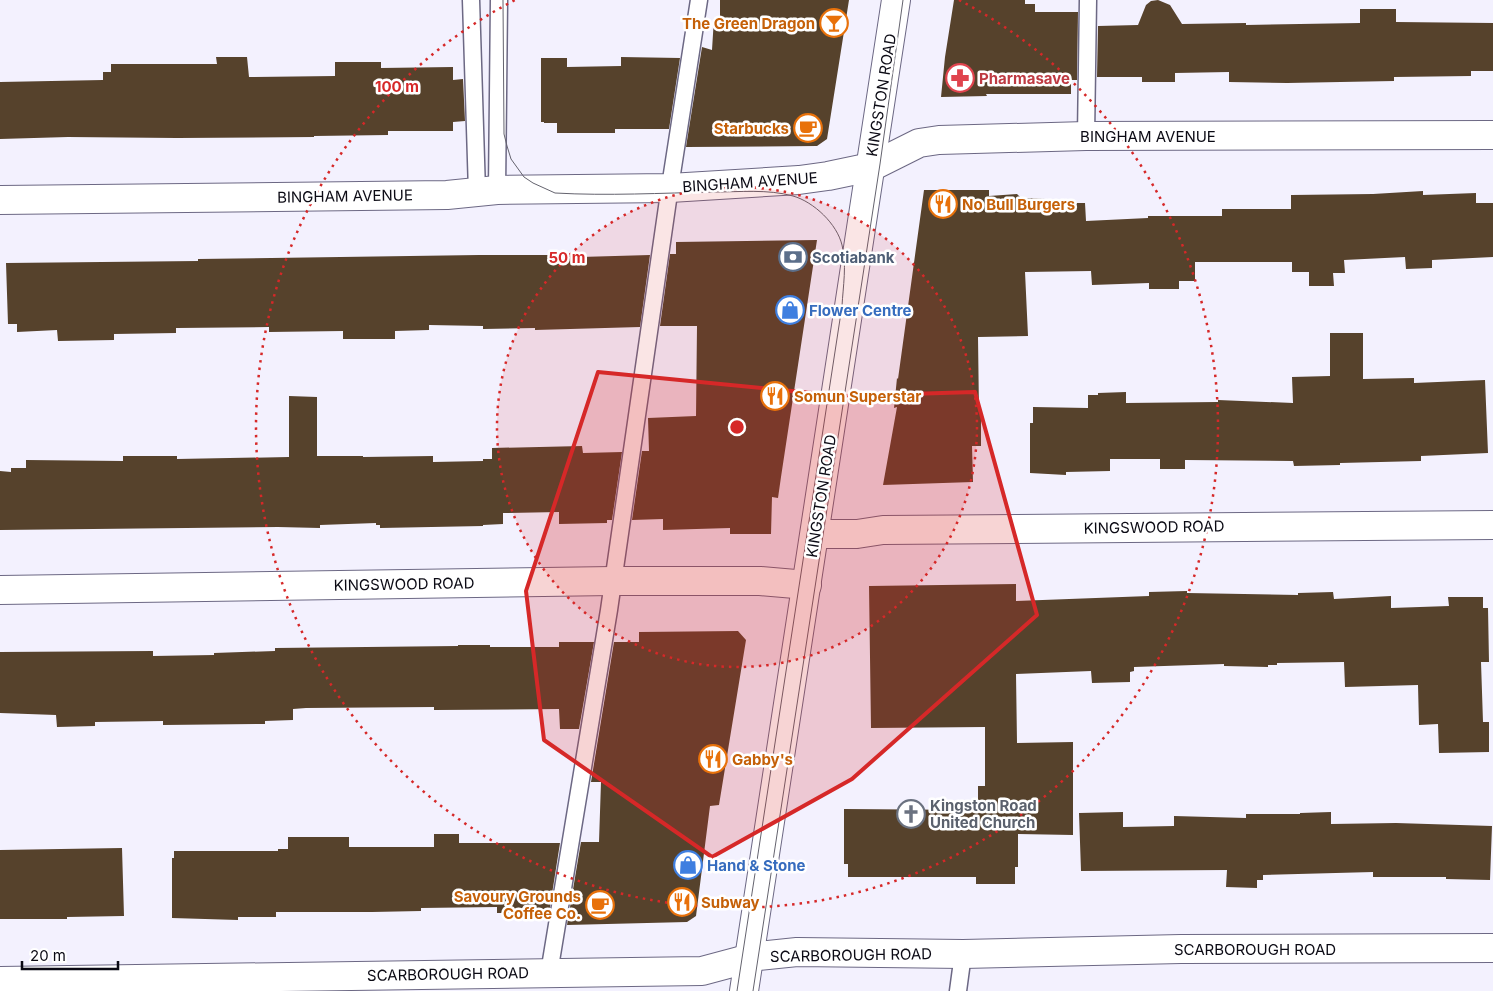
<svg xmlns="http://www.w3.org/2000/svg" width="1493" height="991" font-family="Inter,sans-serif">
	<style>
		.building { fill: #56422c }
		.lines { fill: none; stroke-linecap: round; stroke-linejoin: round }
		.lane-casing { stroke: #6c6884; stroke-width: 19 }
		.street-casing { stroke: #6c6884; stroke-width: 30 }
		.secondary-casing { stroke: #6c6884; stroke-width: 30 }
		.lane { stroke: #fff; stroke-width: 16 }
		.street { stroke: #fff; stroke-width: 28 }
		.secondary { stroke: #fff; stroke-width: 28 }
		.tram { stroke: #64636e; stroke-width: 1 }
		.marked { fill: #d62828; fill-opacity: 0.2; stroke: #d62828; stroke-width: 4; stroke-linejoin: round }
		.ring { fill: none; stroke: #d62828; stroke-width: 2.5; stroke-dasharray: 2.5 5 }
		.labels { text-anchor: middle; dominant-baseline: central; stroke-width: 5; stroke-linejoin: round; paint-order: stroke }
		.food-label { font-size: 15px; font-weight: bold; fill: #c56008; stroke: #fff; text-anchor: start }
		.health-label { font-size: 15px; font-weight: bold; fill: #be3a42; stroke: #fff; text-anchor: start }
		.street-label { font-size: 15px; fill: #0b0a14; stroke: #fff }
		.service-label { font-size: 15px; font-weight: bold; fill: #4e5e75; stroke: #fff; text-anchor: start }
		.shop-label { font-size: 15px; font-weight: bold; fill: #366cbe; stroke: #fff; text-anchor: start }
		.worship-label { font-size: 15px; font-weight: bold; fill: #5b616d; stroke: #fff; text-anchor: start }
		.centre { fill: #d62828; stroke: #fff; stroke-width: 2.5 }
		.ring-label { font-size: 15px; text-anchor: middle; font-weight: bold; fill: #d62828; stroke: #fff; stroke-width: 5; stroke-linejoin: round; paint-order: stroke }
	</style>
	<rect width="100%" height="100%" fill="#f3f1fe"/>
	<path class="building" d="M720 0H849L827 139 817 146 686 147 702 47 712 50 714 18H720Z
		M954 0H1025V4H1035V12H1078L1077 80H1071V94H986L987 96 941 97 945 57Z
		M1158 0 1170 5 1182 24 1246 23V25L1360 23V9H1396V22L1493 23V71H1471V76L1394 77V81L1287 83 1229 82V72L1175 73V82H1142V77H1097L1098 26 1138 25 1146 5 1151 1Z
		M216 57H247L249 77 335 76V62H381V68L453 67V80L463 79 465 121 453 122V131H388V135L314 136V137L177 138 68 137 0 139V82L103 80V72H111V64H217Z
		M621 57 680 58 669 129H615V133H557V123H544V122H541V58H567V67L621 66Z
		M924 190H989V196L1017 194 1021 198 1045 199V203H1085L1086 221 1148 218V216H1222V209H1291V195L1373 194 1423 191V195L1476 193V203H1493V257L1432 260V268L1406 269 1405 257 1344 260 1345 273H1333L1334 286H1309V272H1292V262H1195V281H1179V289H1149V283L1092 285 1091 271 1025 272 1028 336 978 337 979 413H981V446H972L973 482 883 485 897 407 894 408 897 378 898 379Z
		M817 240 781 477 778 498 772 497 771 534H730V528L663 530V519L632 520 642 451H649L648 418 696 416 697 326H660L670 254H676V242Z
		M479 255H551L580 256V257L650 255 640 327 535 330V328L483 329V326L429 325V330L395 331V339H343V331L269 332V327L176 328V333L114 334V340L58 341 57 330 17 332V324H8L6 263 198 261V259Z
		M1330 333H1363V379L1414 378V383L1485 380 1488 453 1421 456V461L1340 463V465L1294 466 1293 461 1185 460V469H1160V459H1110V471L1066 472V475L1030 473V423H1033V407L1088 408V395H1098V393L1126 392V403L1218 402V400L1293 403 1292 377 1330 376Z
		M289 396 317 397V456H363V457L433 456V462L483 461V459H492V448L582 446 583 453 622 452 612 520H607V523L559 524V512L503 513V524L483 525V526L380 528V525H376V523L320 525V528L278 527 0 530V471L11 472V468H26V460L123 461V456H177V459L289 457Z
		M1016 584V601L1149 596V592L1187 591V593L1298 595V593L1333 592 1334 599 1391 596V608L1449 606 1448 597H1483V608H1488L1489 662H1481L1483 722H1489V752L1439 753 1438 724 1419 725 1418 685 1345 687 1344 662 1277 663V665H1268V667L1224 666V664L1134 667V671L1130 672V682L1092 683 1091 671 1016 674 1017 743 1073 742V835L1018 834V867H1015V884H976V877H848V864H844V809L978 810V786H985V727L871 728 869 586Z
		M738 631 746 640 719 805 710 806 696 916 687 922 567 925 581 842H599L601 782H591L614 642H639V632Z
		M559 642H594L579 729H560L559 709 434 710V707L306 708 293 709V720L265 721V724L163 725V721L95 722V726L57 727 56 715 0 713V652L153 651V656L214 655V653L275 651V648L458 646V645H490V647H559Z
		M1123 812V827L1174 826V816L1246 818V814H1300V813L1331 812V824L1396 823 1492 826 1490 880 1446 879V877H1373V872L1263 875V880H1257V888L1226 887 1227 870 1081 871 1079 813Z
		M434 834H459V843H560L549 913H497V907L421 908V911L372 912H276V917H238V920L172 918V858H174V851H278V849H288V837H349V847H434Z
		M122 848 124 916 67 917V919H0V850Z"/>
	<g class="lines">
		<defs>
			<path id="lane" d="M471 0 477 192
				M1086 136 1088 0
				M497 190 499 0
				M549 973 609 610 669 193 699 0
				M958 991 963 954"/>
			<path id="street" d="M0 200 447 195 497 190 670 188 799 180 828 176 871 167 919 143 939 140 1086 136 1493 135
				M815 534H857L883 530 1493 525
				M0 590 613 581H760L807 585
				M0 981 702 971 758 956 797 952 963 954 1181 949 1493 948"/>
			<path id="secondary" d="M744 991 896 0"/>
		</defs>
		<use href="#lane" class="lane-casing"/>
		<use href="#street" class="street-casing"/>
		<use href="#secondary" class="secondary-casing"/>
		<use href="#lane" class="lane"/>
		<use href="#street" class="street"/>
		<use href="#secondary" class="secondary"/>
		<path class="tram" d="M503 0 504 134 507 146 511 159 524 177 533 183 555 193C608 196 661 193 714 192 740 192 768 189 793 196 814 202 837 224 842 245 847 264 843 287 842 306L737 991
			M753 991 880 164 903 0"/>
	</g>
	<path class="marked" d="M598 372 842 396 975 392 1037 615 852 779 712 857 544 740 526 591Z"/>
	<circle cx="737" cy="427" r="240" fill="#d62828" fill-opacity=".12"/>
	<g class="ring">
		<circle cx="737" cy="427" r="240"/>
		<path d="M959 0A481 481 0 1 1 515 0"/>
	</g>
	<defs>
		<symbol id="bar-ring" viewBox="-11 -11 22 22"><circle r="9.5" fill="#fff" stroke="#e8710a" stroke-width="1.5"/><path d="M-6-5H6L.8 .8V4.5H3.5V6h-7V4.5H-.8V.8Z" fill="#e8710a"/></symbol>
		<symbol id="pharmacy-ring" viewBox="-11 -11 22 22"><circle r="9.5" fill="#fff" stroke="#e0444e" stroke-width="1.5"/><path d="M-2-6h4v4h4v4h-4v4h-4v-4h-4v-4h4Z" fill="#e0444e"/></symbol>
		<symbol id="cafe-ring" viewBox="-11 -11 22 22"><circle r="9.5" fill="#fff" stroke="#e8710a" stroke-width="1.5"/><path d="M-5.5-4.5H6V0H3Q3 3.5 0 3.5H-2.5Q-5.5 3.5-5.5 0ZM3-3.2v2h1.7v-2ZM-6 4.5H4V6H-6Z" fill="#e8710a"/></symbol>
		<symbol id="restaurant-ring" viewBox="-11 -11 22 22"><circle r="9.5" fill="#fff" stroke="#e8710a" stroke-width="1.5"/><path d="M-5-6h1v4h1v-4h1v4h1v-4h1v5L-1.5 .5V6h-2V.5L-5-1ZM5-6V6H3V1.5H1.5Q1.5-4 5-6Z" fill="#e8710a"/></symbol>
		<symbol id="bank-ring" viewBox="-11 -11 22 22"><circle r="9.5" fill="#fff" stroke="#5c6f8a" stroke-width="1.5"/><path d="M-6-4H6V4H-6ZM0-2.3a2.3 2.3 0 1 0 0 4.6a2.3 2.3 0 1 0 0-4.6Z" fill="#5c6f8a"/></symbol>
		<symbol id="shop-ring" viewBox="-11 -11 22 22"><circle r="9.5" fill="#fff" stroke="#3f7fe0" stroke-width="1.5"/><path d="M-5-2.5h2.3a2.7 3.5 0 0 1 5.4 0H5L5.5 6h-11ZM-1.5-2.5h3a1.5 2.3 0 0 0-3 0Z" fill="#3f7fe0"/></symbol>
		<symbol id="church-ring" viewBox="-11 -11 22 22"><circle r="9.5" fill="#fff" stroke="#6b7280" stroke-width="1.5"/><path d="M-1.2-6h2.4v3.5h3.3v2.4h-3.3V6h-2.4V-.1h-3.3v-2.4h3.3Z" fill="#6b7280"/></symbol>
	</defs>
	<g fill-rule="evenodd">
		<use href="#bar-ring" x="818" y="7" width="32" height="32"/>
		<use href="#pharmacy-ring" x="944" y="62" width="32" height="32"/>
		<use href="#cafe-ring" x="792" y="112" width="32" height="32"/>
		<use href="#restaurant-ring" x="927" y="188" width="32" height="32"/>
		<use href="#bank-ring" x="777" y="241" width="32" height="32"/>
		<use href="#shop-ring" x="774" y="294" width="32" height="32"/>
		<use href="#restaurant-ring" x="759" y="380" width="32" height="32"/>
		<use href="#restaurant-ring" x="697" y="743" width="32" height="32"/>
		<use href="#church-ring" x="895" y="798" width="32" height="32"/>
		<use href="#shop-ring" x="672" y="849" width="32" height="32"/>
		<use href="#restaurant-ring" x="666" y="886" width="32" height="32"/>
		<use href="#cafe-ring" x="584" y="889" width="32" height="32"/>
	</g>
	<g class="labels">
		<g class="food-label">
			<text x="815" y="23" text-anchor="end">The Green Dragon</text>
			<text x="789" y="128" text-anchor="end">Starbucks</text>
			<text x="962" y="204">No Bull Burgers</text>
			<text x="794" y="396">Somun Superstar</text>
			<text x="732" y="759">Gabby's</text>
			<text x="581" y="896" text-anchor="end">Savoury Grounds<tspan x="581" dy="17">Coffee Co.</tspan></text>
			<text x="701" y="902">Subway</text>
		</g>
		<g class="health-label">
			<text x="979" y="78">Pharmasave</text>
		</g>
		<g class="street-label">
			<text transform="translate(881 95) rotate(-81)">KINGSTON ROAD</text>
			<text x="1148" y="136">BINGHAM AVENUE</text>
			<text transform="translate(750 182) rotate(-4)">BINGHAM AVENUE</text>
			<text transform="translate(345 196) rotate(-1)">BINGHAM AVENUE</text>
			<text transform="translate(821 496) rotate(-81)">KINGSTON ROAD</text>
			<text transform="translate(1154 527) rotate(-1)">KINGSWOOD ROAD</text>
			<text transform="translate(404 584) rotate(-1)">KINGSWOOD ROAD</text>
			<text x="1255" y="949">SCARBOROUGH ROAD</text>
			<text transform="translate(851 955) rotate(-1)">SCARBOROUGH ROAD</text>
			<text transform="translate(448 974) rotate(-1)">SCARBOROUGH ROAD</text>
		</g>
		<g class="service-label">
			<text x="812" y="257">Scotiabank</text>
		</g>
		<g class="shop-label">
			<text x="809" y="310">Flower Centre</text>
			<text x="707" y="865">Hand &amp; Stone</text>
		</g>
		<g class="worship-label">
			<text x="930" y="805">Kingston Road<tspan x="930" dy="17">United Church</tspan></text>
		</g>
	</g>
	<circle cx="737" cy="427" r="8" class="centre"/>
	<g class="ring-label">
		<text x="397" y="92">100 m</text>
		<text x="567" y="263">50 m</text>
	</g>
	<path d="M22 961v8h96v-8" fill="none" stroke="#0b0a14" stroke-width="2.5"/>
	<text x="30" y="961" font-size="15" fill="#0b0a14" stroke="#ffffff" stroke-width="4" paint-order="stroke">20 m</text>
</svg>
